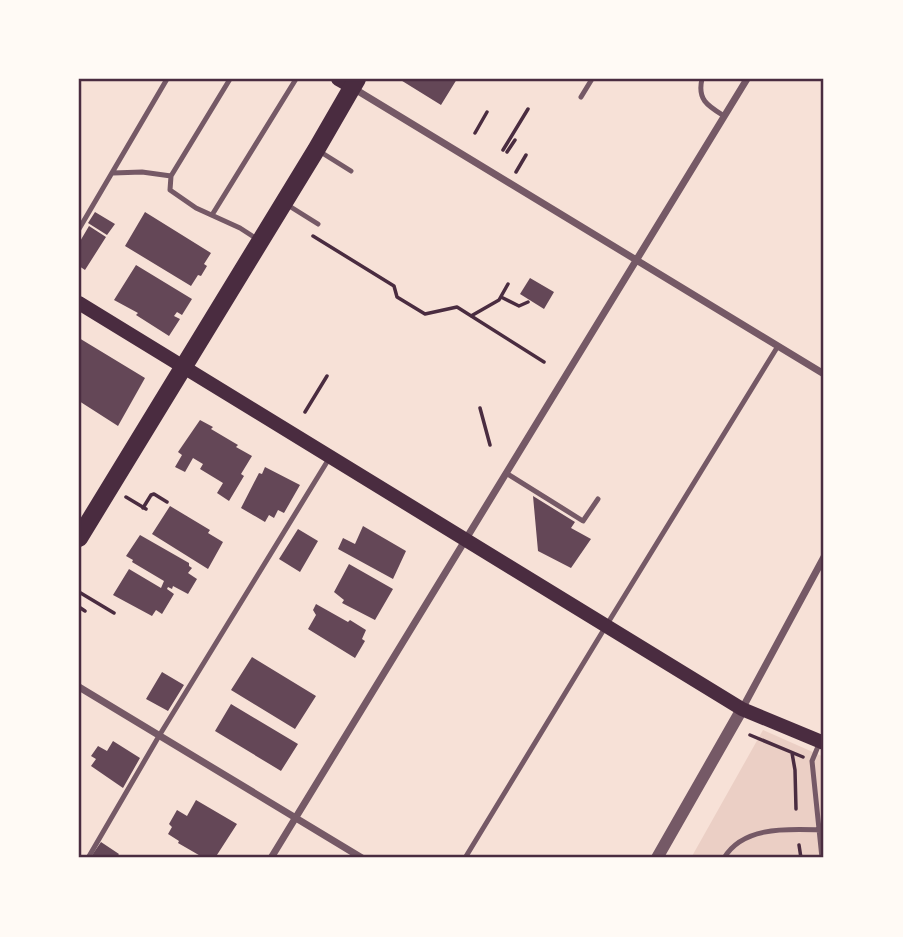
<svg xmlns="http://www.w3.org/2000/svg" width="903" height="937" font-family="Manrope,sans-serif">
	<style>
		.green { fill: #ebcfc5 }
		.building { fill: #644757 }
		.lines { fill: none; stroke-linecap: round; stroke-linejoin: round }
		.path { stroke: #4a2c40; stroke-width: 3.5 }
		.service { stroke: #755966; stroke-width: 5 }
		.minor { stroke: #755966; stroke-width: 7 }
		.tertiary { stroke: #755966; stroke-width: 12 }
		.secondary { stroke: #4a2c40; stroke-width: 14 }
		.primary { stroke: #4a2c40; stroke-width: 18 }
		.neatline { fill: none; stroke: #4a2c40; stroke-width: 2.5 }
	</style>
	<rect width="100%" height="100%" fill="#f7e1d7"/>
	<path class="green" d="M763 730 824 757V858H691Z"/>
	<path class="building" d="M399 79H457L441 105Z
		M95 212 115 224 107 235 88 223Z
		M145 212 211 253 204 264 207 266 201 276 198 275 191 286 125 246Z
		M89 226 106 237 85 270 79 266V243Z
		M136 265 192 299 182 315 177 312 174 316 180 319 169 336 136 315 138 313 114 300Z
		M530 278 554 292 544 309 520 294Z
		M79 338 145 378 118 426 79 401Z
		M200 420 213 427 211 429 238 445 236 447 252 456 241 474 244 476 229 501 217 493 223 483 200 469 203 464 193 458 185 472 175 467 182 455 178 452Z
		M265 467 300 485 284 513 278 510 274 518 269 515 265 522 241 508 259 473 262 474Z
		M533 496 575 522 571 528 591 539 571 568 538 551Z
		M170 506 210 530 208 533 223 542 208 569 152 534Z
		M363 526 406 551 393 579 338 549 343 538 355 544Z
		M298 529 318 541 300 572 279 559Z
		M140 535 189 563V566L192 568 188 573 197 579 188 594 173 586 172 589 168 587 167 589 174 594 162 614 156 610 152 616 113 595 129 569 161 588 164 581 132 562 133 560 126 556Z
		M349 564 393 589 375 620 342 603 344 600 334 592Z
		M316 604 348 622 350 620 366 630 362 639 365 641 355 658 308 629 316 615 313 610Z
		M252 657 316 696 295 729 231 690Z
		M162 672 184 685 168 711 146 699Z
		M231 704 298 744 281 771 215 731Z
		M113 741 140 758 123 788 91 766 96 759 91 756 98 746 107 751Z
		M196 800 237 824 215 858H204L178 843 179 841 168 834 172 827 169 824 177 810 187 816Z
		M101 842 119 854 116 858H90Z"/>
	<g class="lines">
		<path class="path" d="M475 133 487 112
			M503 150 528 109
			M507 152 515 140
			M516 172 526 155
			M313 236 394 286 397 297 425 314 457 307 544 362
			M501 297 519 306 528 302
			M471 316 499 300 508 284
			M480 408 490 445
			M305 412 327 376
			M126 497 146 509
			M143 508 151 495 154 494 167 502
			M79 592 114 613
			M79 607 85 611
			M750 735 803 757
			M792 753 795 770 796 809
			M799 845 801 858"/>
		<path class="service" d="M230 79 171 176 170 190 196 208 240 228 257 239
			M702 79C697 100 708 106 724 116
			M581 97 592 79
			M319 151 351 171
			M113 173 142 172 171 176
			M286 204 318 224
			M212 215 296 79
			M79 229 167 79
			M506 473 583 521 598 499
			M819 744 812 761 822 858
			M88 858 159 736 330 457
			M465 858 606 626 778 346
			M724 858C743 826 787 829 820 830"/>
		<path class="minor" d="M353 88 824 374
			M79 687 362 858
			M742 709 824 557
			M271 858 747 79"/>
		<path class="tertiary" d="M657 858 742 709"/>
		<path class="secondary" d="M338 79 352 87
			M79 303 742 709 824 743"/>
		<path class="primary" d="M79 538 316 150 357 79"/>
	</g>
	<rect width="903" height="937" fill="none" stroke="#fffaf5" stroke-width="161"/>
	<rect x="80" y="80" width="742" height="776" class="neatline"/>
</svg>
